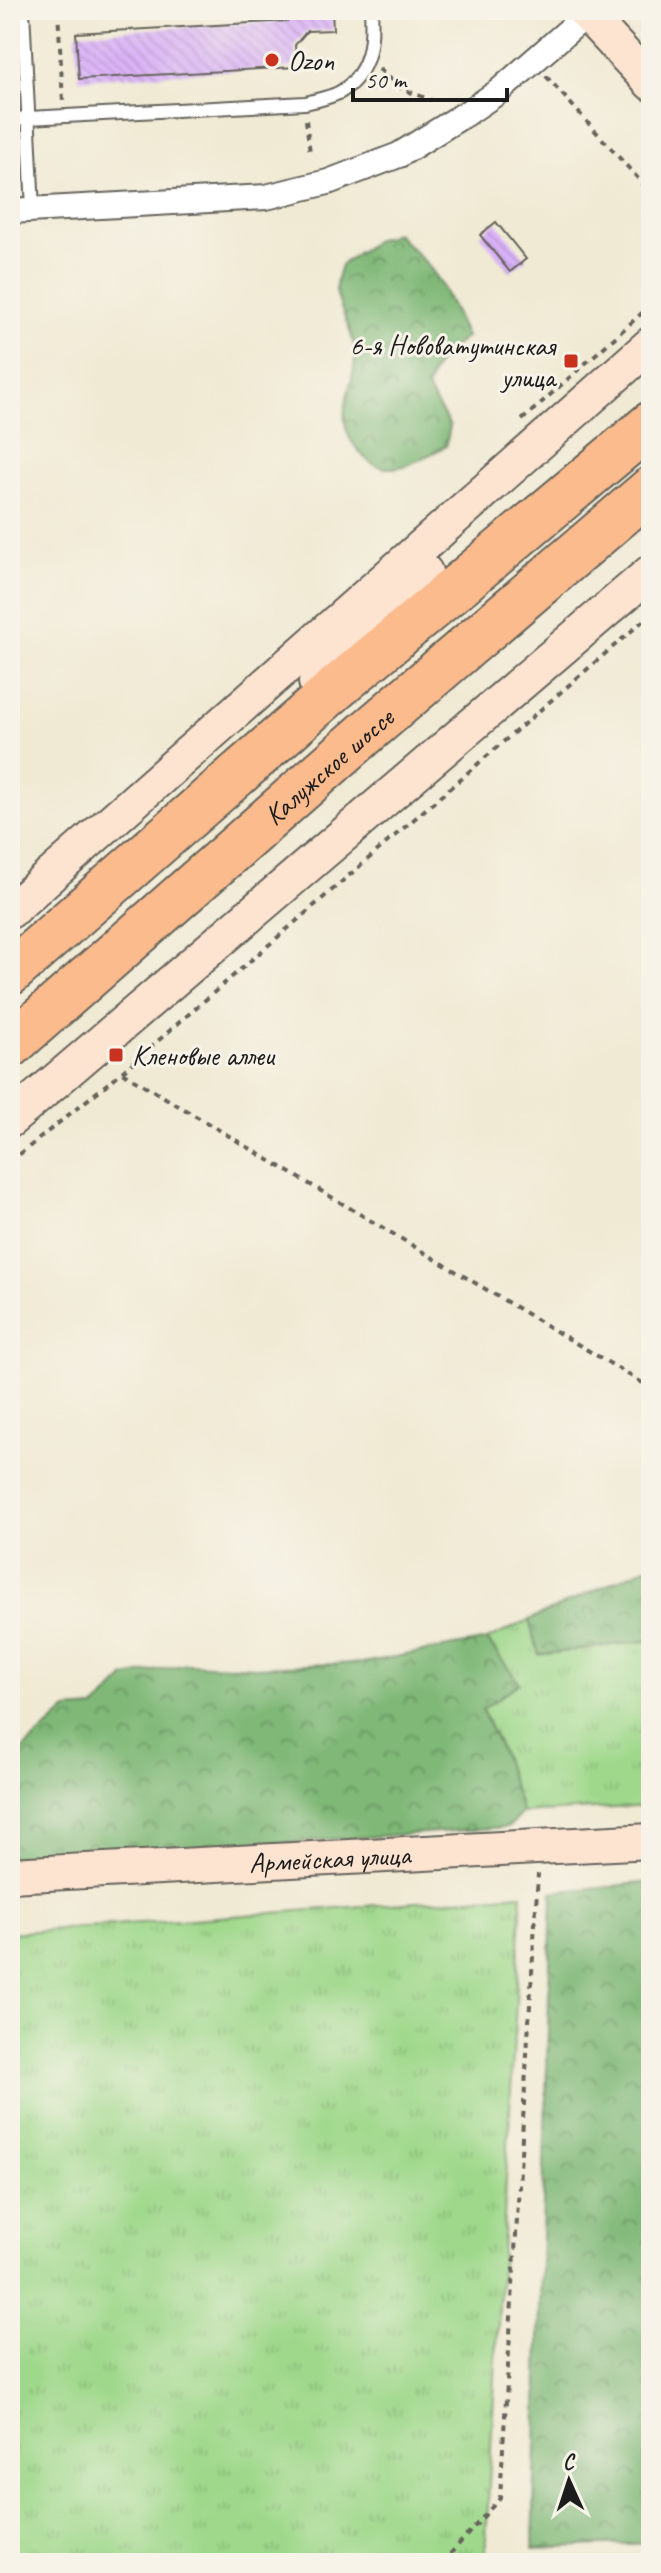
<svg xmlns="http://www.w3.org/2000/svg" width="661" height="2573" font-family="Caveat,sans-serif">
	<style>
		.grass { fill: url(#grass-tufts); stroke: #5e7a54; stroke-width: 2 }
		.forest { fill: url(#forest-crowns); stroke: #4e6a4a; stroke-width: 2 }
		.building { fill: url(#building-back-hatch) }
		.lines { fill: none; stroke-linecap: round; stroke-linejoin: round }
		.lane-casing { stroke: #66645c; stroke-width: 16 }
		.street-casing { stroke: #66645c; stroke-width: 28 }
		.secondary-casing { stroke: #66645c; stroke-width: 38 }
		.highway-casing { stroke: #66645c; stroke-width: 48 }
		.path { stroke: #66645c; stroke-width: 4; stroke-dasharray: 6 6; stroke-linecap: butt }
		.lane { stroke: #fff; stroke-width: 12 }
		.street { stroke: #fff; stroke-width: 24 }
		.secondary { stroke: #fde4d1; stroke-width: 34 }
		.highway { stroke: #fbbb8d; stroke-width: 44 }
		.poi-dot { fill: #c8321e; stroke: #f7f3e8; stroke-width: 3 }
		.labels { text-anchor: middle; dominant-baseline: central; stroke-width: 6; stroke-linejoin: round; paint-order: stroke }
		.poi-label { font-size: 28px; fill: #1c1c1c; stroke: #f7f3e8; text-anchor: start }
		.street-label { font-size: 28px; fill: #1c1c1c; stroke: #f7f3e8 }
	</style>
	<defs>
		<pattern id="grass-tufts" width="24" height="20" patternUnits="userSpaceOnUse" patternTransform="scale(2)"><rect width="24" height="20" fill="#9fd88b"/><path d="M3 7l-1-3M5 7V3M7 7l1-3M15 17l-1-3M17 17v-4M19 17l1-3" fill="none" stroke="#88b977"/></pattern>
		<pattern id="forest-crowns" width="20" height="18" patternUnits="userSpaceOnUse" patternTransform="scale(2)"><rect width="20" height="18" fill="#7fb877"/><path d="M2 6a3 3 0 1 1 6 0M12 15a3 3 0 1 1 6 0" fill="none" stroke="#679561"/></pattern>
		<pattern id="building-back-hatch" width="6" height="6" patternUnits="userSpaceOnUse" patternTransform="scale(2)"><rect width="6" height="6" fill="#d9b1f7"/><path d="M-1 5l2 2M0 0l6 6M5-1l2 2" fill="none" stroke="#ba98d3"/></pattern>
	</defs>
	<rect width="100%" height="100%" fill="#f7f3e8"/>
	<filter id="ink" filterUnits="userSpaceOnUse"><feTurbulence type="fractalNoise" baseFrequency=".0125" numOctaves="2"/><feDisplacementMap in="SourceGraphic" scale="16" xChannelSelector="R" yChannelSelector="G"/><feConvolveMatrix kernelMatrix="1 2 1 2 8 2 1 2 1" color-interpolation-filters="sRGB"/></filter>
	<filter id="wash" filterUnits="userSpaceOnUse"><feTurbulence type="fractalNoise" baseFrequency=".006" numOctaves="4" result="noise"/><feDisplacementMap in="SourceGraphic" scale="32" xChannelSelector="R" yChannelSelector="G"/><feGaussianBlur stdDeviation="1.8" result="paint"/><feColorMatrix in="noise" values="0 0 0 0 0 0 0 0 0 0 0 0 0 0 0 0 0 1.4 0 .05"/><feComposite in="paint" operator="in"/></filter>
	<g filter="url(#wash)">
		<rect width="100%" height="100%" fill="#f0ead4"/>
		<path class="grass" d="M529 1620 539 1655 651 1640V1806L522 1813 501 1750 482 1710 519 1683 487 1640Z
			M522 1894 485 2557 374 2563H10V1933Z"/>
		<path class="forest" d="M396 233 428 265 441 283 466 337C444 354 434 362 427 389L450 426 446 446C416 461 384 485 358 450 352 443 346 432 345 422 342 400 356 378 355 355 354 332 340 312 336 290 335 282 339 273 341 265L376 240Z
			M651 1565V1640L539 1655 529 1620Z
			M487 1640 519 1683 482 1710 501 1750 522 1813 509 1827 10 1862V1761L67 1710 95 1708 126 1677 187 1664 255 1667 362 1663Z
			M651 1882V2543L533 2548 552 1892Z"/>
		<g id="blocks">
			<path class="building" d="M287 10H332L333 30 307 31 295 45 296 67 79 79 76 33 288 21Z
				M496 222 526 259 510 272 480 235Z"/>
		</g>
	</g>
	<g filter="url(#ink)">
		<use href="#blocks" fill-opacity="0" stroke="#66645c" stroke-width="2"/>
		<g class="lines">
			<defs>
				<path id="lane" d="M23 10 33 210
					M10 119 305 103C317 100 333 97 342 91 371 71 373 41 371 10"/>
				<path id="street" d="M10 211 266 197 328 182 399 155 470 111 498 92 592 10"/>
				<g id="secondary">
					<path d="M583 10 651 83"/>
					<path d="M316 682 425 572"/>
					<path d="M10 911 651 344"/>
					<path d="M10 1120 651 572"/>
					<path id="s1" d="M10 1875 651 1841"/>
				</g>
				<g id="highway">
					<path d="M10 973 335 689 651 424"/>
					<path id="s2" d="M10 1046 367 732 651 489"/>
				</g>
			</defs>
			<use href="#lane" class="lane-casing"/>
			<use href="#street" class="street-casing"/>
			<use href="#secondary" class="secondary-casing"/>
			<use href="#highway" class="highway-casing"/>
			<path class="path" d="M58 10 63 102
				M379 69 402 89 431 100
				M546 76 651 193
				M306 120 310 153
				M522 420 651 305
				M122 1072 651 614
				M10 1162 122 1072 651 1388
				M442 2563 500 2498 538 1874"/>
			<use href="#lane" class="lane"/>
			<use href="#street" class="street"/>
			<use href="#secondary" class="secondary"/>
			<use href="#highway" class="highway"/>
		</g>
	</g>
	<g class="poi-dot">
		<circle cx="272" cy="60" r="8"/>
		<rect x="563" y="353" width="16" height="16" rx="4"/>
		<rect x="108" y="1047" width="16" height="16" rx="4"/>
	</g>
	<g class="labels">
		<g class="poi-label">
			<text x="288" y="60">Ozon</text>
			<text x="555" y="345" text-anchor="end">6-я Нововатутинская<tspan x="555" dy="32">улица</tspan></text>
			<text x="132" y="1055">Кленовые аллеи</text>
		</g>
		<g class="street-label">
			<text stroke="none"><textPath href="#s2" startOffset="424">Калужское шоссе</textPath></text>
			<text stroke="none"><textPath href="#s1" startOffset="320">Армейская улица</textPath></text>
		</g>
	</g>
	<rect width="661" height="2573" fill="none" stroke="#f7f3e8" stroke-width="40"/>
	<g transform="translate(569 2481) rotate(357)" stroke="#f7f3e8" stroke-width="6" paint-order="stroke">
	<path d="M0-6L14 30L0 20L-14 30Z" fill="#1c1c1c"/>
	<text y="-12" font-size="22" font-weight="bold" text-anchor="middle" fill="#1c1c1c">С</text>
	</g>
	<path d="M353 88v12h154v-12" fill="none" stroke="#1c1c1c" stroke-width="4"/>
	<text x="365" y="88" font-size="24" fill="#1c1c1c" stroke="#f7f3e8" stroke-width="6" paint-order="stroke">50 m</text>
</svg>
